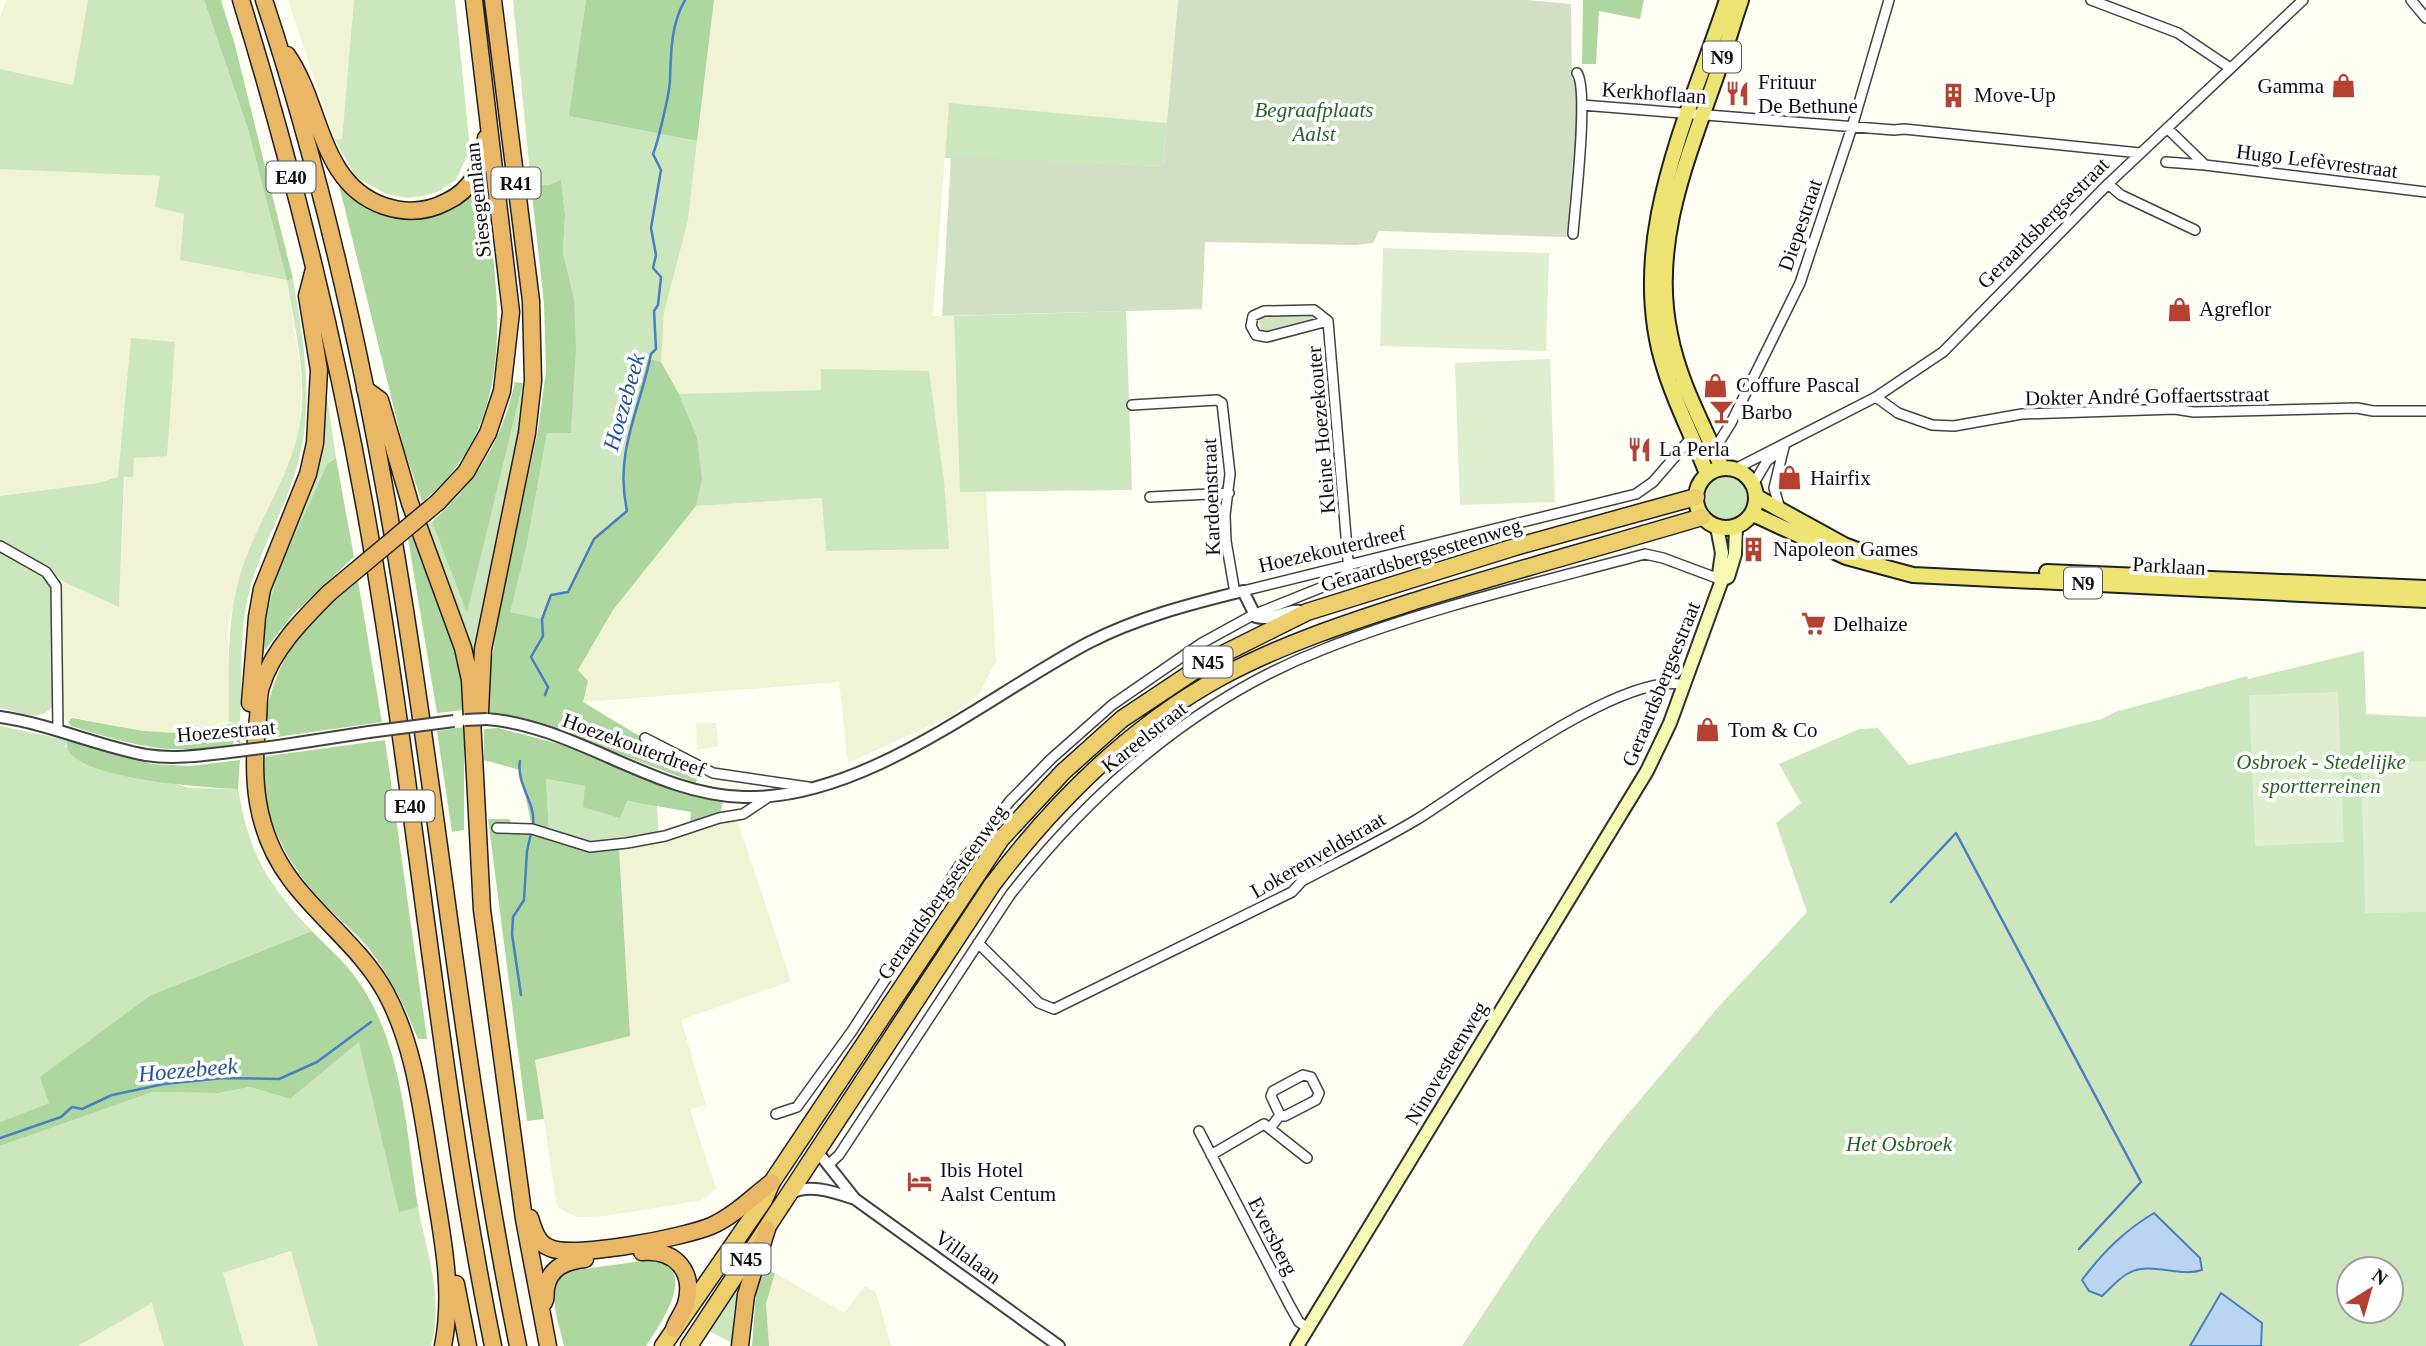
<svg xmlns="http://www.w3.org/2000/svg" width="2426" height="1346" font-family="'Times New Roman',serif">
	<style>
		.farmland { fill: #f0f3d4 }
		.green { fill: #cce6be; fill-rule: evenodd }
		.forest { fill: #aed69f }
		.cemetery { fill: #d2dfc4 }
		.pitch { fill: #deeecf }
		.water { fill: #bbd4f2; stroke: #487ec3; stroke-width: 2 }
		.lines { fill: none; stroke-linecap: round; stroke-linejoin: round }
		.stream { stroke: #487ec3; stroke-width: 2.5 }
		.minor-casing { stroke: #424242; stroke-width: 12 }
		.tertiary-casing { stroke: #424242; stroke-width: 14 }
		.secondary-casing { stroke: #313131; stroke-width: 16 }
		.primary-casing { stroke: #202020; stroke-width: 18 }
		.trunk-casing { stroke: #202020; stroke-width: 19 }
		.motorway-casing { stroke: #202020; stroke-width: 19 }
		.minor { stroke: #fff; stroke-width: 9 }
		.tertiary { stroke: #fff; stroke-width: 10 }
		.secondary { stroke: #f5f9b3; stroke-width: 12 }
		.primary { stroke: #eee473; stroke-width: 14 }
		.trunk { stroke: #ecce6c; stroke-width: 16 }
		.motorway { stroke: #e9b766; stroke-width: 16 }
		.tertiary-bridge-casing { stroke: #424242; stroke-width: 14; stroke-linecap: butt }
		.motorway-bridge-casing { stroke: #202020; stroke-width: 19; stroke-linecap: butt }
		.tertiary-bridge { stroke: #fff; stroke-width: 10 }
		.motorway-bridge { stroke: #e9b766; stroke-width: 16 }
		.labels { text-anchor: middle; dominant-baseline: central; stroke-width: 7; stroke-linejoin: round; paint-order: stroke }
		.shield { fill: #fff; stroke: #575757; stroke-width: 2 }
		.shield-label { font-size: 19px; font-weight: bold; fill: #0f0f0f }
		.poi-label { font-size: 21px; fill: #0f0f0f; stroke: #fff; text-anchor: start }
		.street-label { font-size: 21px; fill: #0f0f0f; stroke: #fff }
		.park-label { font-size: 21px; font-style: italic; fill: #276324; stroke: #fff }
		.water-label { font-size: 23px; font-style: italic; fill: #215198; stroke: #fff }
	</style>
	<rect width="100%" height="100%" fill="#fefef3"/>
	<path class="farmland" d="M6 0H88L73 85 0 69V17Z
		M288 0H354L342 139 335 140Z
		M714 0H1178L1167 123 949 103 933 316H954L960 491H986L996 661 979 694 953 715 848 763 839 682 583 702 578 670 613 610 696 506 823 498 826 551 949 549 821 369V390L679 394 661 362 664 313 688 220Z
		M0 169 160 176 184 214 180 260 287 280 302 381 300 425 289 466 247 554 228 627 229 722 178 733 143 731 76 718 68 722 63 715 62 581 119 606 131 339 119 478 98 483 0 496Z
		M696 723H716L719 746 697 750Z
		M736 817 791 981 681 1020 706 1105 690 1109 716 1189 702 1200 680 1204 604 1216 576 1217 557 1207 535 1060 630 1036 619 848 657 841Z
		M292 1251 318 1346H244L223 1273Z
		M775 1273 844 1313 865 1286 876 1292 891 1346H769L766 1304Z
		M153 1303 164 1346H78L134 1313Z"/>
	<path class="green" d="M88 0H204L248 129 287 279H293C305 349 317 416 291 485 279 520 259 553 250 589 238 633 243 677 240 722H229C229 665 225 610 247 555 264 511 290 474 299 428 309 380 294 327 287 280L180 260 184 214 155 207 160 176 0 169V69L73 85Z
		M354 0H455L470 149 456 180 437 192 423 196 407 198 386 194 356 177 335 140 342 139Z
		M513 0H586L570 116 697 141 688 220 664 313 661 362 647 358C636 409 615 459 627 511L594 539 568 592 551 596 542 619 509 612 527 544 547 433 571 432 574 298 563 253 565 215 561 181 549 185H531Z
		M949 103 1167 123 1163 166 945 158Z
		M1126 311 1132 490 960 492 954 316Z
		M1263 315H1311L1316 319 1314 322 1266 334 1261 330 1259 322Z
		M131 338 175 342 167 456 134 458 133 477H124L119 607 62 581 53 572 0 541V496L98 483 118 477Z
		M821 369 929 371 944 481 949 549 826 551 822 498 696 506C705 464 695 433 679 394L821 390Z
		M523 383V407L472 653 427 524 432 522 467 612Z
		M326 390 336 458 327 464 265 638V650L258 667 261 612 319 448Z
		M1705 498a22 22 0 1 1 44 0a22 22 0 1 1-44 0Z
		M0 550 42 574 50 585 54 703C43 725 20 712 0 708Z
		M2364 651 2366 714 2426 717V1346H1462L1538 1231 1611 1134 1721 1004 1807 912 1776 823 1801 803 1779 764 1859 729 1878 728 1909 765 2102 719 2115 712 2247 676 2248 679ZM2349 1269H2391V1311H2349Z
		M0 726 67 740 65 747 189 788 238 789C250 856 266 882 312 931L151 995 49 1103 0 1122Z
		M546 779 585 786 620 818 626 801 657 805 659 835 591 843 549 831Z
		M360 1041 399 1211 418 1207C427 1253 444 1299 431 1346H318L291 1251 223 1273 244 1346H164L152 1303 78 1346H0V1146L153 1092 219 1093 250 1087 290 1099Z
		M738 1284 741 1286 734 1311 732 1343 709 1331Z"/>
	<path class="forest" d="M204 0H221L235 45 293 279 287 280 248 129Z
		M586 0H714L697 141 569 116Z
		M1583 0H1644L1640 19 1599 11 1596 64H1582Z
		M481 179C500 290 522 422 422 502L404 449 339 185C384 229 441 231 481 179Z
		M561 180 565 215 563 253 574 298 576 348 571 433H547L527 544 510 612 542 619 551 595 568 591 594 539 627 511C615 459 636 409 647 358L661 362 679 394 697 438 702 480 696 506 613 610 578 670 588 681 583 702 699 772 696 783 527 719 484 711 499 612 538 430 546 371 544 304 531 185H549Z
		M515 382 523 383 467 613 432 522C477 480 501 444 515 382Z
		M336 458 354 557 293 614 265 650C263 585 303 523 327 464Z
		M416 535 464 679V710L437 713 408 539Z
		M358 581 382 722 263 739C270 662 300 628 358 581Z
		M72 718 143 731 178 733 240 722V744L234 739 233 745C167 756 133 745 71 726L68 722Z
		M464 727V830L452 832 437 731Z
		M498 728 563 745 723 802 720 813 690 823 691 812 627 801 620 818 583 807 585 786 546 779 549 831 532 827 520 770 484 760V729Z
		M67 740 152 764 190 766 240 760 238 789C212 788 56 779 67 740Z
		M385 740 427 1039H418C405 1007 391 978 370 950 355 931 334 915 318 897 282 856 261 811 261 757Z
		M488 819H509L517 830 591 850 619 848 630 1036 535 1060 544 1119 527 1121Z
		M312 931C326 946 344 961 356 978 403 1042 406 1131 418 1207L399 1212 359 1042 290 1099 250 1087 219 1093 153 1092 0 1146V1122L49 1103 40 1077 151 995Z
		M649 1260C702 1265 661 1323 646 1346H564C559 1322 542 1284 570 1271Z
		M765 1270 775 1273 766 1304 769 1346H752L756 1293Z"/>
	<path class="cemetery" d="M1178 0H1527L1571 4 1572 80 1579 81 1567 237 1379 231 1373 243 1356 245 1205 242 1202 309 942 316 951 157 1163 166Z"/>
	<path class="pitch" d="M1383 248 1549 253 1546 351 1380 346Z
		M1550 359 1555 502 1460 505 1455 363Z
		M2338 692 2344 842 2255 846 2249 695Z
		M2426 761V912L2365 913 2361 763Z"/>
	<path class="water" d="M2154 1213 2200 1258 2202 1270C2178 1278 2149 1260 2127 1274 2118 1279 2110 1289 2102 1296L2089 1291 2082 1280C2103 1252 2124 1231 2154 1213Z
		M2221 1293 2262 1323 2261 1346H2190Z"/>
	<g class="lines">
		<path class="stream" d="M545 695 548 687 531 657 543 636 542 619 551 595 568 592 594 539 627 511C614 452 640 410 651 354L656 349 654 311 658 305 661 277 653 268 656 255 651 228 661 170 653 154C658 142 670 92 670 79 671 52 671 24 685 0
			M520 761C516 785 536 802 533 825
			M1891 902 1956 833 2141 1182 2079 1249
			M521 995 512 934 513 917 524 900 527 851 531 833
			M0 1138 61 1117 72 1107 82 1109 112 1095 164 1084 223 1078 279 1079 317 1062 371 1022"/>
		<defs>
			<path id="minor" d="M2091 0 2178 33 2230 68
				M2411 0 2426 18
				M1582 105 1894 130 1904 129 2140 153
				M2167 128 2205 165 2426 192
				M2166 162 2205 165
				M2108 184 2121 195 2195 230
				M1573 234C1575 206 1589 90 1577 73
				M1876 397 1898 413 1932 425 1954 426 2022 414 2175 409 2194 412 2357 408 2373 411H2426
				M1132 405 1217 400 1222 403 1230 474 1225 515 1226 541 1235 593
				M1714 450 1731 423 1800 283 1852 127 1889 0
				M1735 469 1876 397 1943 352 2108 184 2303 0
				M1754 483 1767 461 1784 448
				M1150 497 1229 493
				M1780 509 1774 488 1784 447
				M0 546 46 572 56 586 58 730
				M1243 591 1636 494 1653 482 1692 437
				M645 738 713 773 808 787
				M497 828 532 829 590 847 627 843 665 836 719 818 743 814 770 796
				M978 943 1039 1003 1054 1009 1292 892 1302 881C1340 861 1379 842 1416 820 1471 786 1624 669 1685 685
				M776 1114 797 1107 852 1031 961 863 1010 801 1051 759 1112 705 1202 643 1253 615 1335 582 1349 572 1328 321 1314 310 1264 311 1253 316 1251 326 1256 335 1267 337 1328 321
				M1271 1127 1280 1115 1285 1116 1316 1100 1319 1093 1311 1077 1303 1075 1273 1091 1271 1096 1280 1115
				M1199 1131 1290 1306 1299 1322 1308 1328
				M1211 1155 1264 1124 1307 1158
				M828 1165 839 1155 1010 895C1092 790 1197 698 1324 649 1427 608 1537 583 1645 554L1663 558 1722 580"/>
			<path id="tertiary" d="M0 717C50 724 97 746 146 755 171 759 197 756 222 753
				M487 719C576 726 654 795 744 797 865 800 986 697 1088 643 1136 618 1190 604 1243 591L1256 617C1275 622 1288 606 1307 612
				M278 746 369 732
				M817 1151 855 1199 1059 1346
				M790 1194C808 1183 834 1192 852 1198"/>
			<path id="secondary" d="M1717 527 1722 553 1719 574 1722 580
				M1297 1346 1647 771 1670 723 1722 580 1728 577 1735 554 1736 527"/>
			<path id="primary" d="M1696 498a30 30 0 1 1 60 0a30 30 0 1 1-60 0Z
				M1722 468C1703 424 1679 382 1670 334 1652 249 1683 170 1711 91 1722 61 1731 30 1741 0
				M1707 474C1694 439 1676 406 1665 370 1624 244 1688 118 1727 0
				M1757 497 1844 545 1874 556
				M1753 514 1846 557 1913 575 2426 600
				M2047 572 2426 588"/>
			<path id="trunk" d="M663 1346 764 1200 772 1182 1001 839 1063 772 1122 719 1209 661 1307 612 1515 547 1696 497
				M689 1346 992 885C1054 803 1130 727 1221 677 1284 643 1350 622 1418 600 1512 571 1608 545 1702 517"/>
			<path id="motorway" d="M241 0C292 167 334 336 365 508 415 786 437 1069 493 1346
				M264 0C329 196 372 400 404 604 443 851 468 1101 518 1346
				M287 55C322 105 319 184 384 206 405 213 427 212 446 202 471 191 485 165 486 138
				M365 389 380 400 410 503 463 648 470 680 482 910 524 1219 548 1346
				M438 502 466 472 488 433 502 391 511 312 474 0
				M329 593C303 619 272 650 261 687 258 696 259 708 258 718 251 776 254 831 291 880 320 919 362 949 386 993 415 1047 421 1108 431 1167 440 1227 455 1286 443 1346
				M250 703 257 617 262 589 308 474 315 443 319 370 307 296 314 269
				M480 711 483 649 527 433 533 381 531 301 493 0
				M530 1218C534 1230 537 1243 550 1248 575 1259 685 1237 711 1226 734 1216 752 1197 772 1182
				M642 1252C675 1249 695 1271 686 1304 683 1313 677 1320 674 1329
				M456 1284 468 1346
				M542 1305C547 1299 545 1296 546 1288 550 1267 566 1261 585 1259
				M740 1346 746 1295 767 1229"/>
		</defs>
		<use href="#minor" class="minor-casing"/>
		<use href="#tertiary" class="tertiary-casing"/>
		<use href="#secondary" class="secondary-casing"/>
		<use href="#primary" class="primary-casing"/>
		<use href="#trunk" class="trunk-casing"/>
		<use href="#motorway" class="motorway-casing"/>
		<use href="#minor" class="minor"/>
		<use href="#tertiary" class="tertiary"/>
		<use href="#secondary" class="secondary"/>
		<use href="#primary" class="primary"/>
		<use href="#trunk" class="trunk"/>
		<use href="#motorway" class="motorway"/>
		<defs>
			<path id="tertiary-bridge" d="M465 720 487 719
				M369 732 454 721
				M222 753 278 746"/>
			<path id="motorway-bridge" d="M329 593 438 502"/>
		</defs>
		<use href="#tertiary-bridge" class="tertiary-bridge-casing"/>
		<use href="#motorway-bridge" class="motorway-bridge-casing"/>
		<use href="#tertiary-bridge" class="tertiary-bridge"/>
		<use href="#motorway-bridge" class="motorway-bridge"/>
	</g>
	<defs>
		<symbol id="shop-bare" viewBox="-9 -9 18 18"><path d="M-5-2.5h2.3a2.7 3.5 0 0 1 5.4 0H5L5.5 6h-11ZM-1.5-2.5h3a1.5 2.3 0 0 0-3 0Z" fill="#b54131" stroke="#fff" stroke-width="2.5" paint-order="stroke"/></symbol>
		<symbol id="restaurant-bare" viewBox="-9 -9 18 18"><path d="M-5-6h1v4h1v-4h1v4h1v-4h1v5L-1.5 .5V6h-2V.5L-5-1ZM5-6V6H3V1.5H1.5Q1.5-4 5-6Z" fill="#b54131" stroke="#fff" stroke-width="2.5" paint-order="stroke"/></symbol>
		<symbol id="building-bare" viewBox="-9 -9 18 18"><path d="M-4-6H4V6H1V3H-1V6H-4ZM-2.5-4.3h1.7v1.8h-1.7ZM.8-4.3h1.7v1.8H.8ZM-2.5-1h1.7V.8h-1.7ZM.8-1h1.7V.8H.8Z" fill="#b54131" stroke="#fff" stroke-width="2.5" paint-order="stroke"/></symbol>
		<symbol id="bar-bare" viewBox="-9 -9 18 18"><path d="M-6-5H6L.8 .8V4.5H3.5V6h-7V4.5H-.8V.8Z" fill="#b54131" stroke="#fff" stroke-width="2.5" paint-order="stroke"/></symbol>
		<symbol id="supermarket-bare" viewBox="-9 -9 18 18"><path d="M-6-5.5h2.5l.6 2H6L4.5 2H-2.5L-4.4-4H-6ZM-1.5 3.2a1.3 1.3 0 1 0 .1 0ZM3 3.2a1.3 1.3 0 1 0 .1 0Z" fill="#b54131" stroke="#fff" stroke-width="2.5" paint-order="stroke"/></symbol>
		<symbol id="hotel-bare" viewBox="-9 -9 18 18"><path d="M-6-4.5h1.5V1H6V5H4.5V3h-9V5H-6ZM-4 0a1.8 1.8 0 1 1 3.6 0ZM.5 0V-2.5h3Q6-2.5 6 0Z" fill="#b54131" stroke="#fff" stroke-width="2.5" paint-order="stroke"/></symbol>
	</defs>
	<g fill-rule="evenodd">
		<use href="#shop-bare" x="2326" y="68" width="35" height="35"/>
		<use href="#restaurant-bare" x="1720" y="76" width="35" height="35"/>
		<use href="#building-bare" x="1936" y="78" width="35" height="35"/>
		<use href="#shop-bare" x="2162" y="292" width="35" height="35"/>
		<use href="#shop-bare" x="1698" y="368" width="35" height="35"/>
		<use href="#bar-bare" x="1704" y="394" width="35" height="35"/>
		<use href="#restaurant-bare" x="1622" y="432" width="35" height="35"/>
		<use href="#shop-bare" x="1772" y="460" width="35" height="35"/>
		<use href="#building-bare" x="1736" y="532" width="35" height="35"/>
		<use href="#supermarket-bare" x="1796" y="606" width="35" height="35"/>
		<use href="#shop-bare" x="1690" y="712" width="35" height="35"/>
		<use href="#hotel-bare" x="902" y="1164" width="35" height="35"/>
	</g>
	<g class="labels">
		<g class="shield">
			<rect x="1703" y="41.5" width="38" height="31" rx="5"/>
			<rect x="266.5" y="161.5" width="49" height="31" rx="5"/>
			<rect x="491.5" y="167.5" width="49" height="31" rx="5"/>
			<rect x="2064" y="567.5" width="38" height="31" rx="5"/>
			<rect x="1183.5" y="646.5" width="49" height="31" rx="5"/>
			<rect x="385.5" y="790.5" width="49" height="31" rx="5"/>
			<rect x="721.5" y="1243.5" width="49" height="31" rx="5"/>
		</g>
		<g class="shield-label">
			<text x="1722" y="57">N9</text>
			<text x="291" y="177">E40</text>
			<text x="516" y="183">R41</text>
			<text x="2083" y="583">N9</text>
			<text x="1208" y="662">N45</text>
			<text x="410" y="806">E40</text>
			<text x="746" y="1259">N45</text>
		</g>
		<g class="poi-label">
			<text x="1758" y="82">Frituur<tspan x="1758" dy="24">De Bethune</tspan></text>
			<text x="2324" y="86" text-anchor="end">Gamma</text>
			<text x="1974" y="95">Move-Up</text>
			<text x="2199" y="309">Agreflor</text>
			<text x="1736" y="385">Coffure Pascal</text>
			<text x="1741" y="412">Barbo</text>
			<text x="1659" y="449">La Perla</text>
			<text x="1810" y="478">Hairfix</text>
			<text x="1773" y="549">Napoleon Games</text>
			<text x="1833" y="624">Delhaize</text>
			<text x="1728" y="730">Tom &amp; Co</text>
			<text x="940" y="1170">Ibis Hotel<tspan x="940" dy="24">Aalst Centum</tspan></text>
		</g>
		<g class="street-label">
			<text transform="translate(1654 93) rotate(4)">Kerkhoflaan</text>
			<text transform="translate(2317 161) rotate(7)">Hugo Lefèvrestraat</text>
			<text transform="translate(478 200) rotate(-96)">Siesegemlaan</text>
			<text transform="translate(2043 223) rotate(-45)">Geraardsbergsestraat</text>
			<text transform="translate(1800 225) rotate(-71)">Diepestraat</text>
			<text transform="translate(2147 396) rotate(-1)">Dokter André Goffaertsstraat</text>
			<text transform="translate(1321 430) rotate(-95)">Kleine Hoezekouter</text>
			<text transform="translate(1211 497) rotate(-92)">Kardoenstraat</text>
			<text transform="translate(1332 549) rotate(-13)">Hoezekouterdreef</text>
			<text transform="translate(1421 555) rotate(-17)">Geraardsbergsesteenweg</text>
			<text transform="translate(2169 566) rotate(3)">Parklaan</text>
			<text transform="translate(1661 684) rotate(-68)">Geraardsbergsestraat</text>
			<text transform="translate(226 731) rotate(-5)">Hoezestraat</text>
			<text transform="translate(1144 737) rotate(-38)">Kareelstraat</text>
			<text transform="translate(634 745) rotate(20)">Hoezekouterdreef</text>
			<text transform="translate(1318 855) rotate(-30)">Lokerenveldstraat</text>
			<text transform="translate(942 892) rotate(-55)">Geraardsbergsesteenweg</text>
			<text transform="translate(1446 1063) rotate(-59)">Ninovesteenweg</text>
			<text transform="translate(1273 1236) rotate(63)">Eversberg</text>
			<text transform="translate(968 1257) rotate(36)">Villalaan</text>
		</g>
		<g class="park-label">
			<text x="1314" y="110">Begraafplaats<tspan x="1314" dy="24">Aalst</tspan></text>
			<text x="2321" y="762">Osbroek - Stedelijke<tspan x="2321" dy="24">sportterreinen</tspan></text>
			<text x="1899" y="1144">Het Osbroek</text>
		</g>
		<g class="water-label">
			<text transform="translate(624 402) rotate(-74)">Hoezebeek</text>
			<text transform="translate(188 1070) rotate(-5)">Hoezebeek</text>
		</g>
	</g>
	<g transform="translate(2370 1290) rotate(37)"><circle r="33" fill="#ffffff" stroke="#9f9f9f" stroke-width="2"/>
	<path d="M0-5L12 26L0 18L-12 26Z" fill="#b54131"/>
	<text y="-10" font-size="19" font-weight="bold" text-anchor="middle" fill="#0f0f0f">N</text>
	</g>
</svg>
